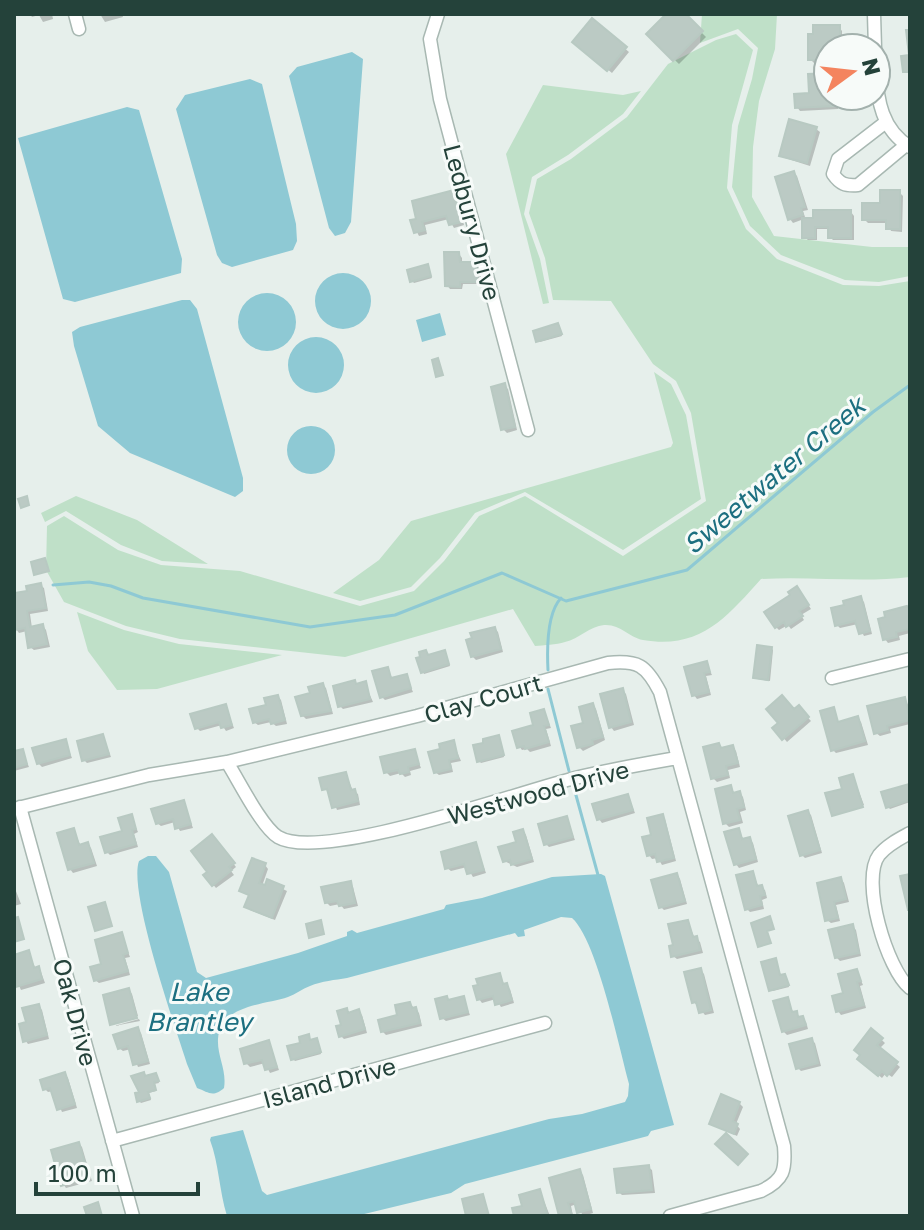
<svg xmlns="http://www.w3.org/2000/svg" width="924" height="1230" font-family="'Golos Text',sans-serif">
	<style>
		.green { fill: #bfe0c8 }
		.water { fill: #8ec9d4 }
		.shadow { fill: #0003 }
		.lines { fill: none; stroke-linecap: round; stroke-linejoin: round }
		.stream { stroke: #8ec9d4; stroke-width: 3 }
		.building { fill: #bbcac4; stroke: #b8c9c2; stroke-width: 2 }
		.minor-casing { stroke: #a8b8b2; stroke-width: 15 }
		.minor { stroke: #fff; stroke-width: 12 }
		.labels { text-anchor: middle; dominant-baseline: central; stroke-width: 6; stroke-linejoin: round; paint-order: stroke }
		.street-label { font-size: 24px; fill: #24423a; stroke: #f7fbf9 }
		.water-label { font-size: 26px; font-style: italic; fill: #1c6f80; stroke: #f7fbf9 }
	</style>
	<rect width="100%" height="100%" fill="#e6efeb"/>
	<path class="green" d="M702 14H777L775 49 759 101 753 147 752 197 774 236 872 247H910V276L879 282 845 280 781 255 750 226 732 187 738 126 752 79 758 48 738 29 700 43Z
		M736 34 753 50 732 125 727 188 746 229 777 259 843 285 879 286 910 281V577C861 583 812 576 761 579 727 617 700 650 643 640 628 637 621 624 604 625 590 626 579 639 565 642 556 645 544 645 535 646L513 609 345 657 180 639 126 626 64 602 46 570 47 526 64 516 118 550 161 565 240 571 360 606 414 591 444 561 479 516 525 496 623 556 706 501 691 413 676 381 653 364 611 301 553 300 545 258 529 213 537 179 571 159 627 117 668 64 716 40Z
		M543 85 623 95 641 91 623 114 568 155 532 177 524 214 540 259 549 303 543 304 506 154Z
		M654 372 671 384 686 415 701 499 623 550 525 492 475 513 440 558 411 587 360 601 333 593 379 560 411 521 671 447 673 443Z
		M76 496 137 520 208 564 162 561 121 545 66 511 45 522 41 513Z
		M77 612 124 630 179 644 282 655 157 689 117 690 88 651Z"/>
	<path class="water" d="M352 52 363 59 351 222 345 233 335 236 329 228 289 76 297 67Z
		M250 79 262 84 296 224 297 241 293 250 232 267 222 263 217 255 176 109 185 95Z
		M127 107 139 110 182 259 181 273 75 302 63 299 18 138Z
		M315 301a28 28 0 1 1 56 0a28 28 0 1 1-56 0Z
		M238 322a29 29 0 1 1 58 0a29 29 0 1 1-58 0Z
		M182 300H190L197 309 243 478V491L235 497 130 453 98 426 74 346 72 332 80 327Z
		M440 313 446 335 422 342 416 320Z
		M288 365a28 28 0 1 1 56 0a28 28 0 1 1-56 0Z
		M287 450a24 24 0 1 1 48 0a24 24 0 1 1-48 0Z
		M148 856H156L169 872 197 972 206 978 298 953 347 936V932L352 930 357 933 444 909 446 905 482 898 552 877 601 874 605 876 674 1125 651 1131 648 1136 465 1184 451 1193 356 1216H227C219 1190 219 1164 210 1140L211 1137 243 1130 262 1191 267 1195 549 1119 582 1114 625 1102 628 1096 629 1084C619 1048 597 940 572 918L561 917 524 930 525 936 518 937 515 933 347 978C335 980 322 981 310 986 302 989 296 994 288 997 264 1005 220 1005 218 1039 217 1056 227 1070 224 1088 213 1098 208 1092 197 1088L187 1064C175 1026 128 892 139 861Z"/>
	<path class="shadow" d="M30 14H52L53 19 43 22 39 15 32 17Z
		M100 14H122L123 17 105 22Z
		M668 14H683L706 37 679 64 648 34Z
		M592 21 629 52 612 73 575 42Z
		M839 27 842 31V48H828V63H814L810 59 815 36Z
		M828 75V96H837L838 109 800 111 797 107 811 95Z
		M816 129 820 132 810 166 785 158 782 155Z
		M794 173 797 176 808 210 803 211 806 220 851 212 854 216V240H833L830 237V229H817V240H808L804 237V219L793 223 790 219Z
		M453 192 456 195 464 225 454 228 449 219 425 225 427 234 419 236 412 222Z
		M899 192 903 196 902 232 891 231 888 223H868L864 219Z
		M459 254 462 258V264H476L480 267 479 284H463L462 289H450L447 285Z
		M427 267 432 278 414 283 412 281Z
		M558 325 562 336 540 342 538 341Z
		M504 386 508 389 517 430 507 433 503 429Z
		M40 585 44 588 48 611 30 614 32 628 43 626 46 630 50 647 34 650 30 647 27 631 19 633 16 629 14 595 30 592Z
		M800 592 811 609 801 615 804 620 791 629 788 625 779 630 776 627Z
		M861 599 864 602 872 634 864 636 858 624 840 628 837 625Z
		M910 612V633L899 636 900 640 888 643 885 639Z
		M495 629 498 632 503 652 476 660 472 656Z
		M771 648 773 650 770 681 757 679 755 677Z
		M446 654 450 666 424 674 423 672 429 657Z
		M706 663 712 675 706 676 711 695 697 699 694 695Z
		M387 669 393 680 406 676 413 692 385 700 382 697Z
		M365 684 373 702 343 709 340 706 357 685Z
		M322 685 326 688 333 714 306 719 302 715 313 694Z
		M622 690 626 694 634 725 614 731 611 727Z
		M278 697 281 700 287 724 276 726 271 722 258 725 254 722Z
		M905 699 910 709V724L890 729 891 733 880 736 876 733Z
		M593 705 596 709 605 740 583 751 579 747Z
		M225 706 234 728 226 731 222 725 200 731 197 728Z
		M799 708 811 721 787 742 775 728Z
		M833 710 839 724 858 719 861 722 868 745 836 753 833 750Z
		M544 711 551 728 546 729 551 746 530 752 527 749 522 750 519 746 536 726Z
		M103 736 111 757 87 763 84 760Z
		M500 739 504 757 481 763 479 761Z
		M65 741 72 758 42 767 38 763Z
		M453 742 461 761 451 763 453 772 439 775 435 772 443 750Z
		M719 745 723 749 732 747 736 751 740 767 728 770 730 778 717 782 713 778Z
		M22 751 29 767 14 771V754Z
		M414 751 421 768 410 771 411 775 405 777 401 773 390 776 386 772Z
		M346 774 353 791 358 794 360 805 337 810 330 792 324 789Z
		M853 776 864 805 833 814 844 790Z
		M908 786 910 802 890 809 888 807Z
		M730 787 735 795 739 793 743 797 746 810 740 812 743 823 729 827 725 823Z
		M628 796 635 813 602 823 599 819Z
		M183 802 193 828 180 831 175 822 161 826 157 823Z
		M807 812 811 815 822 853 805 858 802 855Z
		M662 816 665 819 676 861 662 865 658 858 652 859 649 855Z
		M131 817 138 832 134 834 138 847 110 855 107 852 124 832Z
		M566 818 575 840 549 847 546 844Z
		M74 830 81 847 88 845 91 848 97 866 73 873 70 869Z
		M739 830 744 841 749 839 753 843 758 862 739 868 736 864Z
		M523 831 526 835 534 862 517 867 504 861 519 843Z
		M215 840 236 867 231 871 234 875 216 888 206 876 210 872Z
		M475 844 486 873 473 877 467 867 451 871 447 868Z
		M265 865 268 869 262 886 266 888 268 882 287 891 275 920 250 910 246 906 250 897 241 891Z
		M753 873 759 888 765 890 767 898 762 900 764 909 750 912 747 909Z
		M677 875 680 879 687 904 664 910 661 907Z
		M841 879 844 883 849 902 836 905 840 921 831 923 827 920Z
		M350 883 353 887 358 906 344 909 340 904 330 906 326 902Z
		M14 886 21 904 14 906Z
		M688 922 695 939 700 942 703 953 677 959 673 956 675 947Z
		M852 926 856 930 861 956 840 961 836 957Z
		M121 934 130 957 125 958 130 975 99 983 95 980Z
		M28 953 36 969 41 972 45 983 21 990 14 975V957Z
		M775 960 781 977 787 978 789 987 773 991 771 990Z
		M700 970 704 974 714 1013 705 1015 694 1002Z
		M857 971 863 985 860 986 866 1008 841 1015 838 1011Z
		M499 975 505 986 510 989 514 1003 501 1007 496 999 482 1003 479 999Z
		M129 990 132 994 138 1016 111 1023Z
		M446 998 450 1001 463 998 470 1015 446 1021 442 1018Z
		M787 999 794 1014 806 1022 808 1029 787 1035 783 1031Z
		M410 1004 419 1013 422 1026 386 1035 382 1031 400 1017Z
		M38 1006 42 1010 49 1039 28 1044 25 1040 28 1023Z
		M346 1011 350 1014 358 1012 362 1015 367 1033 344 1039 341 1036Z
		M139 1019 140 1021 114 1026Z
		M138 1030 141 1033 150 1064 138 1067 131 1049 123 1051 119 1048Z
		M872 1031 885 1043 879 1049 900 1067 892 1077 886 1073 882 1078 860 1059Z
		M308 1036 311 1041 318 1042 321 1054 295 1061 293 1059Z
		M811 1040 815 1043 821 1066 801 1071 798 1068Z
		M268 1042 279 1070 270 1073 265 1063 250 1067 246 1063Z
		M65 1074 68 1078 77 1108 62 1112 53 1091 48 1092 45 1089Z
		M156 1075 159 1083 154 1084 156 1091 149 1093 151 1100 141 1103 139 1101 145 1077Z
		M739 1103 743 1107 736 1124 740 1129 737 1136 711 1123Z
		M79 1144 82 1147 92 1181 66 1188 63 1184Z
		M648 1167 652 1170 655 1193 622 1195 619 1192Z
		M580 1172 583 1175 593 1213 583 1216 577 1204 571 1206 573 1216H561L551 1179Z
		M540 1191 550 1216H516L524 1207Z"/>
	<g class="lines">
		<path class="stream" d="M53 585 89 582 111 586 143 598 310 627 395 615 502 573 566 601 687 570 873 412 910 385
			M548 670C547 650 547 613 561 598
			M548 689 569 771
			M574 788 598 875"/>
	</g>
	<path class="building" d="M666 14H686L703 31 673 61 646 34Z
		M592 18 627 47 607 71 572 42Z
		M813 25H840V48H828V60H808V34H813Z
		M906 30H910V72H903L901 56 909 55Z
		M828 73V96H835V106L795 108 794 94 809 93 808 74Z
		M789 119 817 127 807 163 779 156Z
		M794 171 805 207 801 208 803 215 788 220 775 177Z
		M454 190 462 222 449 225 446 216 422 222 425 230 414 233 410 220 416 219 412 201Z
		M880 190H900V229H886V220H862V203H880Z
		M813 210H851V238H828V227H815V238H802V218H813Z
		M444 252H459L460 262H477V282H460V287L445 286Z
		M428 264 431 276 410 282 407 270Z
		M558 323 562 334 536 342 533 331Z
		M438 358 443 375 436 377 432 360Z
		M505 383 515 427 501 430 491 387Z
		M27 496 29 505 21 508 18 499Z
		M45 558 49 571 34 575 31 562Z
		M41 583 46 608 27 611 30 627 43 624 47 644 28 648 25 628 14 630V593L27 591 26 586Z
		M797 586 809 605 799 611 803 616 786 627 784 622 775 628 764 612 790 595 788 592Z
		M861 596 870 631 859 634 855 621 835 626 831 608 844 605 843 601Z
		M907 606 910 610V629L896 632 897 637 883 640 878 619 885 617 884 612Z
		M495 627 501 649 471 657 466 640 472 638 470 633Z
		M757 645 772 647 768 680 753 678Z
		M426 650 428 655 445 650 449 664 421 673 416 658 420 657 419 652Z
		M707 661 710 672 704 673 709 692 692 696 684 667Z
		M388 667 391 678 407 674 411 688 380 698 372 671Z
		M355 680 356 684 366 681 370 699 338 707 333 686Z
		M323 683 331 711 301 716 295 697 310 693 308 687Z
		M623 688 631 722 609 728 600 694Z
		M278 695 285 720 271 724 269 719 253 723 249 709 266 705 264 698Z
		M782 695 794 709 799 705 809 717 782 740 772 728 778 723 766 709Z
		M905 697 910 720 887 726 888 730 874 734 867 706Z
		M593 703 603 737 592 740 593 744 577 748 571 726 583 723 579 707Z
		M226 704 232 725 221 728 219 722 195 729 190 714Z
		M834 707 838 722 858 716 865 741 831 751 820 711Z
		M544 709 549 725 544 726 549 742 525 749 524 746 517 748 512 731 533 725 530 713Z
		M103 734 109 754 82 761 77 741Z
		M499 735 504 755 477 762 473 745 483 743V739Z
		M66 739 70 755 37 764 32 748Z
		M454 740 458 758 449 760 451 769 434 773 428 752 440 749 439 744Z
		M719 743 721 748 733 745 738 763 726 766 728 775 711 779 703 747Z
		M23 749 27 764 14 768V751Z
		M415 749 419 764 408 767 409 772 400 774 398 770 384 773 380 757Z
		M346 772 351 790 355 789 358 801 332 808 327 789 322 790 319 778Z
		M853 774 863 807 832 816 825 793 842 789 839 778Z
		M909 784 910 800 886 808 881 792Z
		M731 785 733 793 740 791 744 807 737 809 740 820 723 824 715 789Z
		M628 794 633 810 597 820 592 804Z
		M184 800 191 824 175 829 173 819 156 824 151 809Z
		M808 810 820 850 800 856 788 816Z
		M132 814 136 829 132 830 136 844 105 853 100 837 122 831 118 818Z
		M663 814 674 858 657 862 655 854 647 856 642 837 651 835 647 818Z
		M567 816 573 837 544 845 538 824Z
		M74 828 79 845 88 842 94 863 68 870 57 833Z
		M739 828 742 839 750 837 756 859 734 865 724 832Z
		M523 829 532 859 511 865 510 860 503 862 498 847 516 842 513 832Z
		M212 834 235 863 229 867 232 870 212 886 203 875 207 872 191 851Z
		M476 842 484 870 467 874 464 864 445 869 441 852Z
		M252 858 266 863 259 883 265 885 267 879 284 886 272 918 244 907 249 895 239 891Z
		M753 871 757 886 762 885 765 895 760 896 762 905 745 910 736 875Z
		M677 873 685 901 659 908 651 880Z
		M910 874V910H908L900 876Z
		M841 877 846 899 834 902 838 918 825 921 817 883Z
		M351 881 355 903 339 906 337 901 325 903 321 887Z
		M105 902 112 926 95 931 88 907Z
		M770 916 774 929 767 931 771 943 758 947 751 923Z
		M18 917 24 939 14 942V918Z
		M321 920 324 934 309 938 306 924Z
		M688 920 693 937 697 936 700 950 671 957 669 946 673 945 668 924Z
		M853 924 859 953 835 958 828 930Z
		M122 932 128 953 123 955 128 971 94 981 90 967 101 964 95 940Z
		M29 950 34 968 39 966 42 979 16 987 14 955Z
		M776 958 780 975 785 974 789 985 769 991 761 962Z
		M701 968 711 1010 699 1013 696 1002 692 1003 684 972Z
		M857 969 861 981 857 982 864 1005 836 1012 832 996 843 993 838 974Z
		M500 973 503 984 507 983 512 1000 495 1005 493 996 477 1000 473 986 478 985 476 979Z
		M129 988 137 1018 110 1025 103 995Z
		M447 996 448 1000 464 996 468 1012 440 1019 435 999Z
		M788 997 792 1012 797 1011 798 1017 803 1016 806 1025 782 1032 773 1001Z
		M410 1002 412 1008 416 1007 420 1023 381 1032 378 1020 397 1015 395 1005Z
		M39 1004 47 1035 23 1042 19 1024 26 1022 22 1008Z
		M347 1008 348 1013 359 1009 365 1029 339 1037 336 1026 341 1025 337 1011Z
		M138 1027 148 1061 133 1065 128 1046 118 1049 113 1035Z
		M871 1028 883 1038 877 1045 898 1062 887 1076 882 1071 878 1076 857 1059 860 1055 854 1050Z
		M309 1034 310 1040 317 1038 321 1052 291 1060 287 1046 300 1043 299 1037Z
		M812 1038 818 1063 796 1069 789 1044Z
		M269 1040 277 1067 265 1070 262 1060 244 1064 240 1049Z
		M65 1072 75 1104 57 1110 50 1088 43 1090 40 1080Z
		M144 1072 145 1076 156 1073 159 1081 154 1082 156 1090 148 1092 150 1098 137 1102 135 1093 139 1092 131 1076Z
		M721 1094 740 1102 733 1121 738 1124 734 1134 709 1124Z
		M726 1133 748 1154 738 1165 715 1144Z
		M79 1142 89 1177 61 1186 51 1150Z
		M649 1165 652 1190 617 1193 614 1169Z
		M580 1169 591 1209 577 1213 574 1201 568 1203 572 1215 559 1216 549 1178Z
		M540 1189 547 1213 537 1216H514L512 1208 522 1206 519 1195Z
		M483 1194 489 1216H466L462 1199Z
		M98 1202 102 1216H87L84 1207Z"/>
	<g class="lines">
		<defs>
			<path id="minor" d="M75 14 79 29
				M438 14 430 39 440 99 528 430
				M874 14 875 48
				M876 70C877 100 882 130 910 147
				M886 122 838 159 833 174C840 184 845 186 858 185L906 145
				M832 678 910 659
				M227 762C239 781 261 826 278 837 322 863 519 792 575 778 608 770 643 764 677 758
				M20 807 133 1216
				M14 809 149 775 227 762 417 716 608 663C638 660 646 665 660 692L784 1146C786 1170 784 1180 761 1191L670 1216
				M910 833C899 839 887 845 879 855 860 880 887 970 910 988
				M112 1141 545 1023"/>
		</defs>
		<use href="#minor" class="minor-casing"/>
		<use href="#minor" class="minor"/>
	</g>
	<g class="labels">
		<g class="street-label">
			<text transform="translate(473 222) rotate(75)">Ledbury Drive</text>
			<text transform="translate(483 698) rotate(-16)">Clay Court</text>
			<text transform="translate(538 792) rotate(-15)">Westwood Drive</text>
			<text transform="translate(76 1012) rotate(75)">Oak Drive</text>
			<text transform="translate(329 1082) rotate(-15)">Island Drive</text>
		</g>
		<g class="water-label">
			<text transform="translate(774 475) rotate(-40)">Sweetwater Creek</text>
			<text x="199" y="991">Lake<tspan x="199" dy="30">Brantley</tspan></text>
		</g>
	</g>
	<rect width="924" height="1230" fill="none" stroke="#24423a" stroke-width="32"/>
	<g transform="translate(852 72) rotate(75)"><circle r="38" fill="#f7fbf9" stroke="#a3b1ad" stroke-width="2"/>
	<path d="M0-6L14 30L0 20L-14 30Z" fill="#f4845f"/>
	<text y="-12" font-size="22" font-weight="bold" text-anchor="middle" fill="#24423a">N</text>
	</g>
	<path d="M36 1182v12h162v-12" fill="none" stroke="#24423a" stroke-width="4"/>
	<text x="48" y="1182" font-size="24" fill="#24423a" stroke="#f7fbf9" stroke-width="6" paint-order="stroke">100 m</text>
</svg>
